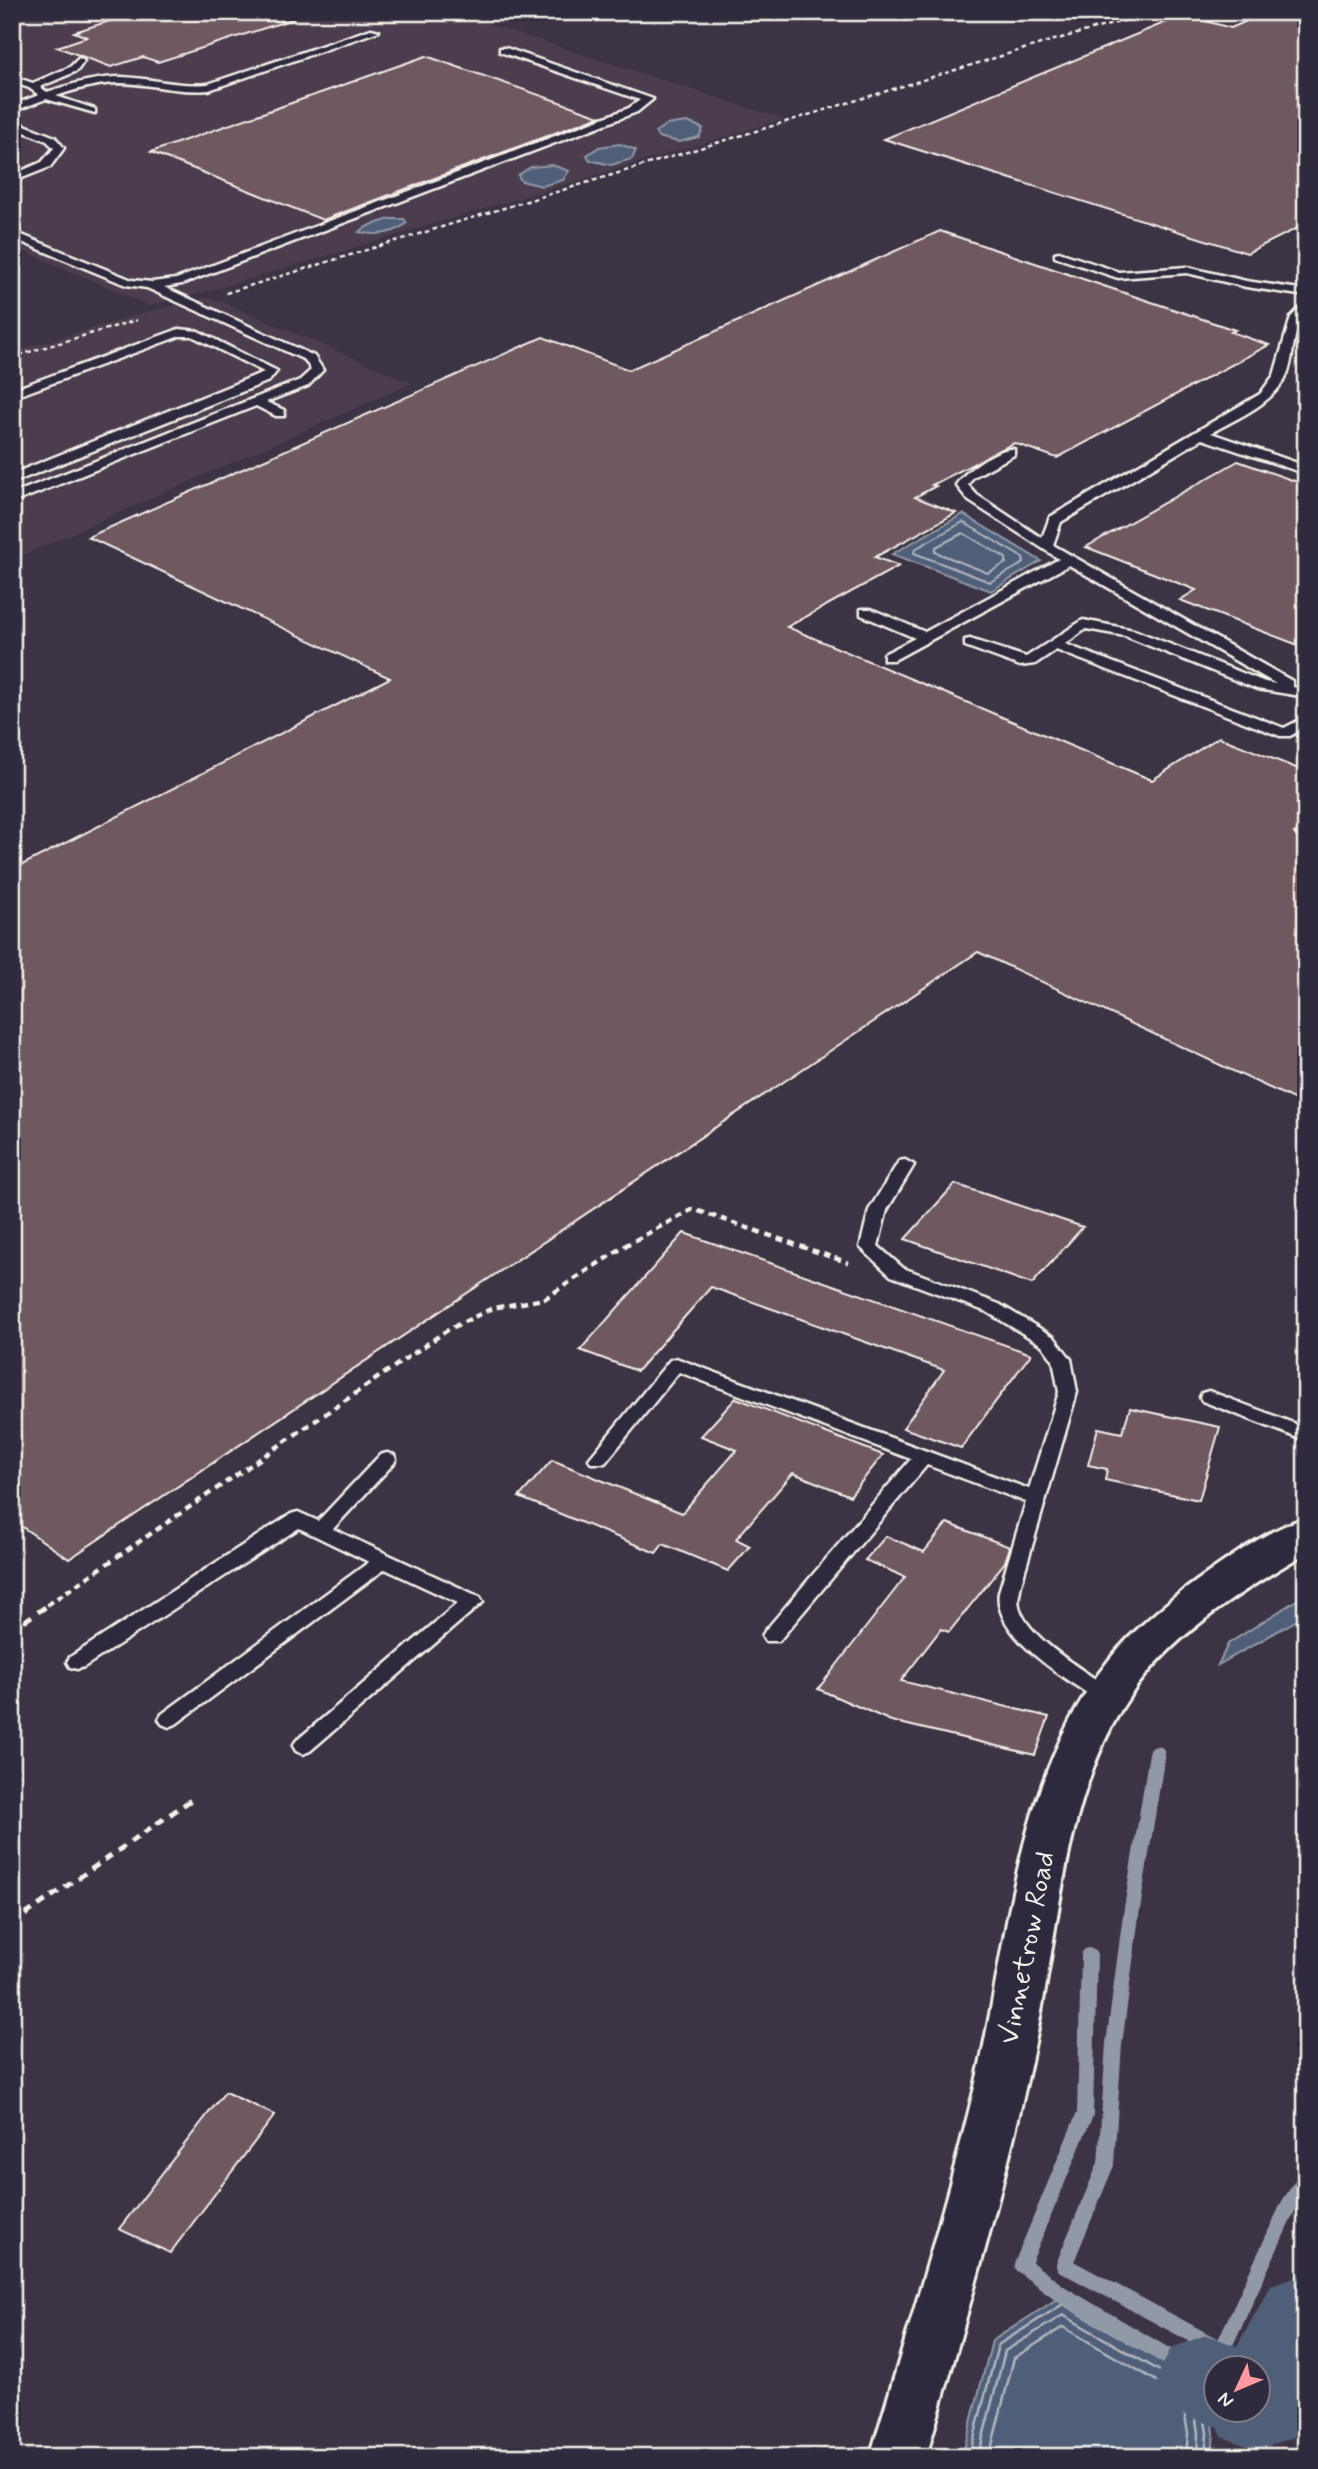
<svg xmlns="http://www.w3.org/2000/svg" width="1318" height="2469" font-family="Mynerve,sans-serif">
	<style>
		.built { fill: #4b3e4d }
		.water { fill: #505f7a; stroke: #9299a6; stroke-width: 2 }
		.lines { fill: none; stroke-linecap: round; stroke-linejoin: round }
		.shore-far1 { stroke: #b2b7bc; stroke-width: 2 }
		.shore { stroke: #b2b7bc; stroke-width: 2.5 }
		.stream { stroke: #9299a6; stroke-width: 16 }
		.river { fill: #505f7a; fill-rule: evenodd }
		.building { fill: #6f5861; stroke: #f4f1e8; stroke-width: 2 }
		.lane-casing { stroke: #f4f1e8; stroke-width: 5 }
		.secondary-casing { stroke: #f4f1e8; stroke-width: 6 }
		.path-far2 { stroke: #f4f1e8; stroke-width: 2.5; stroke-dasharray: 4.5 3.5; stroke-linecap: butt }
		.path-far1 { stroke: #f4f1e8; stroke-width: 4.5; stroke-dasharray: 7 5; stroke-linecap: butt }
		.path { stroke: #f4f1e8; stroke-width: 5; stroke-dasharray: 9 7; stroke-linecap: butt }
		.lane { fill: #2f2a3d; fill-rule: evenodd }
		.secondary { fill: #2f2a3d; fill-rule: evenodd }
		.labels { text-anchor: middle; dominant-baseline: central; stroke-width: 5; stroke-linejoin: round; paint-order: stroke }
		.near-street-label { font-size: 28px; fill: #f4f1e8; stroke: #2f2a3d }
	</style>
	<rect width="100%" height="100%" fill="#3c3344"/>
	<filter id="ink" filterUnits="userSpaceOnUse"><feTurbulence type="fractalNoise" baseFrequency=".0143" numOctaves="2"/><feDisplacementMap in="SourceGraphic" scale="14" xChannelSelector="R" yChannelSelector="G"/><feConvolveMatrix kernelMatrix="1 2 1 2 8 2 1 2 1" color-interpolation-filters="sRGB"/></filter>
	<g filter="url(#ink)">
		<path class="built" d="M12 12H451L784 119 209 291 150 306 12 246Z
			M211 297 412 383 12 560V352L157 309Z"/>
		<path class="water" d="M687 122 703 128 699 137 679 142 658 137 655 132 666 125Z
			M620 144 636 150 632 159 611 165 590 160 587 155 599 147Z
			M552 165 569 171 563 180 542 186 521 181 518 175 531 167Z
			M390 219H404L407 223C393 235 376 236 359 232L368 226Z
			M963 514 1041 561 991 591 892 554Z
			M1306 1594V1615L1218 1665 1228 1644Z
			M1063 2295 1206 2379 1214 2432 1212 2457H962L992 2341Z"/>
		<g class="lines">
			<path class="shore-far1" d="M963 522 1023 558 1024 563 990 582 914 553 915 549Z
				M963 533 1006 558V563L988 573 935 552 936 547Z"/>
			<path class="shore" d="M969 2457 998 2345 1063 2304 1199 2383 1207 2433 1205 2457
				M978 2457 1005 2351 1063 2315 1191 2389 1198 2433 1197 2457
				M989 2457 1014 2358 1063 2327 1181 2395 1188 2433 1186 2457"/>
			<path class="stream" d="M1157 1754 1131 1915 1114 2044 1106 2164 1064 2265 1222 2350 1289 2205 1306 2179
				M1089 1956 1085 2114 1022 2265 1063 2295 1206 2379"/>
			<path class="river" d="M1306 2273V2413L1294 2437 1258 2450 1222 2437 1218 2427 1171 2410 1156 2379 1171 2348 1206 2335 1237 2346 1271 2285ZM1216 2368H1258V2410H1216Z"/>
		</g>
		<path class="building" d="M139 12H292L293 19 158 62 143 57 111 67 57 47 87 37 74 32Z
			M1267 12H1306V224L1247 253 884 139 1183 15 1231 28Z
			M426 56 600 116 323 220 151 152Z
			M940 231 1235 330 1231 332 1269 345 1057 458 1014 443 932 485 936 486 915 497 956 513 875 557 899 566 787 627 1152 780 1219 737 1306 772V826L1294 833 1299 840 1306 841V1105L978 952 69 1559 12 1520V870L390 678 88 537 543 337 629 370Z
			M1238 461 1306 485V648L1180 600 1196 590 1086 547Z
			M955 1184 1083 1227 1032 1284 905 1239Z
			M684 1233 1031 1354 961 1448 903 1428 944 1370 711 1287 637 1371 580 1350Z
			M736 1398 883 1455 850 1496 793 1473 736 1539 750 1546 728 1571 663 1544 656 1553 519 1497 552 1460 682 1513 737 1450 701 1436Z
			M1130 1408 1220 1427 1199 1500 1105 1480 1107 1469 1088 1465 1098 1428 1122 1433Z
			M947 1523 1010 1547 1005 1562 949 1632 941 1629 901 1681 1049 1717 1035 1755 891 1721 818 1689 905 1577 865 1560 886 1536 924 1552Z
			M225 2092 275 2115 170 2253 119 2229Z"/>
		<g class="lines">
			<defs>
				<path id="lane" d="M371 29 379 31 209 90C179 93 151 84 121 83 98 83 77 89 56 96L95 109V113L46 99 12 112V105L39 95 29 88 12 82V76L33 83 70 67 79 58 84 61 77 71 40 87 47 92C71 84 96 77 121 77 151 78 178 87 208 84Z
					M500 48H506L653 99 637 112 182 284 164 287 314 356 323 370 308 386 266 402 284 410V416H276L256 406 12 503V494L300 380 311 370 305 360 147 288 126 285 12 238V231L132 280 152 282 176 279 629 108 640 100 500 52Z
					M12 120 55 137 64 148 50 167 12 182V175L42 162 54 148 47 141 12 127Z
					M1059 252 1119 272 1187 267 1246 281 1306 290V296L1246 287 1187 273 1118 278 1055 257V253Z
					M1306 302C1306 315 1299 324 1295 337 1292 350 1292 363 1287 374 1274 404 1237 418 1211 433L1306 466V474L1202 439 1061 522 1053 545 1292 681V687L1306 689V697L1257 689 1125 636 1086 629 1065 644 1284 728 1306 717V727L1290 736H1280L1056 650 1035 664 1020 666 965 646V640L970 639 1026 657 1083 620 1134 630 1265 682 1276 684 1069 565 894 660H884V654L915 638 861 615V609H871L925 632 1059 559 969 501 956 485C964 471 998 447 1014 449V455L973 477 968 485 977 495 1042 538 1050 517 1260 394 1274 375 1291 317Z
					M179 329 198 331 277 371 269 381 12 483V474L264 372 192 336H180L12 398V390Z
					M1306 828V838L1299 837 1297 834Z
					M905 1160 914 1165 887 1210 878 1246 903 1268 999 1304 1054 1337 1071 1359 1077 1392 1021 1584C1020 1591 1017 1599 1019 1606 1027 1639 1087 1672 1113 1691L1116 1696 1113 1701 1106 1703 1099 1701C1068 1680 992 1636 999 1592L1026 1502 927 1465 779 1641H765L762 1636 765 1631 911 1459 679 1372 605 1463H591L589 1459 670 1360 676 1358 1029 1489 1059 1392 1053 1360 1042 1345 987 1312 891 1276 860 1247 869 1210 899 1161Z
					M1209 1391 1306 1428V1441L1202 1401 1200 1397 1202 1393Z
					M387 1453 394 1455 396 1459 394 1463 333 1529 480 1597 483 1602 310 1751 303 1754 296 1751 293 1746 296 1741 458 1603 385 1569 176 1724 169 1727 162 1724 159 1719 162 1714 369 1562 299 1528 84 1667 77 1669 70 1667 67 1662 70 1657 291 1514 298 1512 318 1521 380 1455Z"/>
				<path id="secondary" d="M1306 1518V1553C1238 1593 1164 1639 1122 1708 1063 1806 1059 1929 1036 2038 1007 2179 966 2318 926 2457H870C907 2335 944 2214 974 2091 1009 1946 1013 1781 1109 1660 1134 1629 1166 1603 1198 1580 1230 1558 1268 1529 1306 1518Z"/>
			</defs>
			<use href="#lane" class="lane-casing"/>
			<use href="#secondary" class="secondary-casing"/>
			<path class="path-far2" d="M226 293 1047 42 1156 12
				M12 357 137 320"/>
			<path class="path-far1" d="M47 1605 449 1329 493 1308 544 1299 628 1244 693 1209 849 1263"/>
			<path class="path" d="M12 1609 26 1620 50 1604
				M12 1924 191 1800"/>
			<use href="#lane" class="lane"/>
			<use href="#secondary" class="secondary"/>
		</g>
	</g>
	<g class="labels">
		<g class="near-street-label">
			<text transform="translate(1028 1948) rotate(-79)">Vinnetrow Road</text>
		</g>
	</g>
	<rect width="1318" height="2469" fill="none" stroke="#2f2a3d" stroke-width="42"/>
	<rect x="21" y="21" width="1276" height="2427" fill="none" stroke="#f4f1e8" stroke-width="2.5" filter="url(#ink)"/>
	<g transform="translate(1237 2389) rotate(226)"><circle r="33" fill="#2f2a3d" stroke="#7e7a81" stroke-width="2"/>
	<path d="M0-5L12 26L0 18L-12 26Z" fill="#ff9aa2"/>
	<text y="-10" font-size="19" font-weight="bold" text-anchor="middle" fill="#f4f1e8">N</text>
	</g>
</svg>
